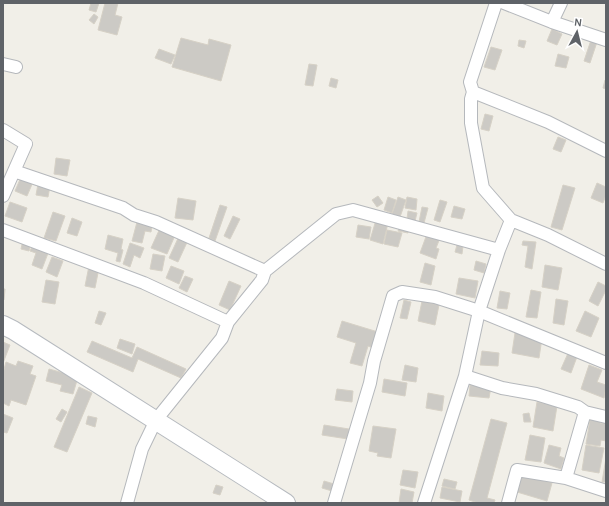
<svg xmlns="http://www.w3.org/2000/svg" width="609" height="506" font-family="Karla,sans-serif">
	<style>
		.building { fill: #cccac5; stroke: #d6d1c6 }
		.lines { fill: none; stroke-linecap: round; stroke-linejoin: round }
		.street-casing { stroke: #b5b8bc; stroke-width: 14 }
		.secondary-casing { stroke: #b6babf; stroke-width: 20 }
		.street { stroke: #fff; stroke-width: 12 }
		.secondary { stroke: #fff; stroke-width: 18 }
	</style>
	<rect width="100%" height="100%" fill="#f1efe8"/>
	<path class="building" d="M91 3H99L96 12 89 10Z
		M105 3H118L115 15 122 17 117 35 98 30Z
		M94 14 98 17 94 24 89 20Z
		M552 29 562 34 557 45 547 41Z
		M181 38 208 45 209 39 231 45 221 81 172 67Z
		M519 40 526 41 524 48 518 46Z
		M591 40 597 42 590 63 584 61Z
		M491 47 502 50 495 70 484 67Z
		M159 49 175 55 171 64 155 58Z
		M558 54 569 57 566 68 555 66Z
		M309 64 317 65 313 86 305 85Z
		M331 78 338 80 336 88 329 86Z
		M605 80H606V89L603 88Z
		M485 114 493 116 489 131 481 129Z
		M558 137 566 140 561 152 553 149Z
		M56 158 70 160 67 176 54 174Z
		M21 177 33 182 27 196 15 191Z
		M597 183 606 187V195L603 203 591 198Z
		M38 184 50 186 48 197 36 195Z
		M563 185 575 188 562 230 551 227Z
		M378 196 383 203 377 207 372 200Z
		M388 197 396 200 392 213 384 210Z
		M398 197 406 200 400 217 392 214Z
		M407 197 417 199 416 210 405 208Z
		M178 198 196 201 193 220 175 218Z
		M440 200 447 202 440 222 434 220Z
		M10 202 27 208 22 222 5 216Z
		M220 205 227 207 215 241 209 238Z
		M454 206 465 209 462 219 451 217Z
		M422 207 428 208 424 223 419 222Z
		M408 211 417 213 415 221 407 219Z
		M53 212 65 216 56 241 44 238Z
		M233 216 240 219 230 239 224 236Z
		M72 218 82 222 77 236 67 233Z
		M376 220 388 223 383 244 370 240Z
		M137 222 152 226 151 232 145 231 142 243 132 241Z
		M358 225 371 227 369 239 356 237Z
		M161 226 176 233 167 254 151 248Z
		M400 226 409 228 408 233 398 231Z
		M387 230 402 233 398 247 384 244Z
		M180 234 189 238 178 262 169 258Z
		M427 234 440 238 436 248 439 249 436 259 420 253Z
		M108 235 123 239 121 249 123 250 120 262 116 261 118 253 105 249Z
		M23 240 31 242 29 251 21 249Z
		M523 241 536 242 532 269 525 267 528 246 522 245Z
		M34 242 50 248 42 269 32 265 36 253 30 251Z
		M130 243 144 248 140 258 134 255 130 267 123 264Z
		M457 245 463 246 462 254 455 252Z
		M153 254 165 256 162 271 150 269Z
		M52 257 63 261 57 277 46 272Z
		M476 261 486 264 484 273 474 270Z
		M425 263 435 266 431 285 420 282Z
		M545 265 562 268 558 290 542 287Z
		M89 266 99 268 95 288 85 286Z
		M171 266 184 271 179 284 166 278Z
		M185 276 193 279 187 292 179 288Z
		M459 278 478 281 475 298 456 294Z
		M46 280 59 282 55 304 42 302Z
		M229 281 241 286 230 310 219 305Z
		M598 282 606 286V290L598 306 589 301Z
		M3 289H5L4 300H3Z
		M531 290 541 292 537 318 526 317Z
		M500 291 510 293 507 309 497 308Z
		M556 299 568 301 564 325 553 323Z
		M404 300 411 302 407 319 400 318Z
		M422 301 439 305 435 325 418 321Z
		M99 311 106 313 101 325 95 323Z
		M585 311 599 318 591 337 576 331Z
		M342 321 378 332 373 348 368 346 362 366 350 363 356 343 337 337Z
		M515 333 542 338 539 358 512 353Z
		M120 339 135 344 132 354 117 348Z
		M92 341 132 358 137 347 186 369 181 378 138 359 133 372 87 352Z
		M3 342 10 345 3 363Z
		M482 351 499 353 498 366 480 365Z
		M569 351 578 354 571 373 561 369Z
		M18 361 33 366 30 374 36 376 26 405 11 400 9 406 3 403V373L6 362 16 366Z
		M405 365 418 368 416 382 402 380Z
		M589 365 602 370 597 382 606 385 604 398 581 389Z
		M49 369 78 377 73 394 60 391 62 385 46 381Z
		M384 379 407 383 405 396 382 392Z
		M470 385 491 387 489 398 469 396Z
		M79 387 92 393 67 452 54 447Z
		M337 389 353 391 352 402 335 400Z
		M428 393 444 396 442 411 426 408Z
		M537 402 557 406 553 431 533 427Z
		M62 409 67 412 61 422 56 419Z
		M529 413 531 422H524L523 414Z
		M3 414 13 418 7 433 3 432Z
		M591 414 602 416 600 423 606 424V441L601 440 600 446 586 444Z
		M88 416 97 418 95 427 86 424Z
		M491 419 507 423 487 498 495 500 494 503H478L469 500Z
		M324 425 349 429 348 439 322 435Z
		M373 426 396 429 391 458 377 456 378 453 369 451Z
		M530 435 545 438 541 462 525 460Z
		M549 445 561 448 559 456 564 458 561 469 544 463Z
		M586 445 604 448 599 473 582 470Z
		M606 458V482H602Z
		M403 470 418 472 415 488 400 485Z
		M522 475 552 483 547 501 517 492Z
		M444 479 457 482 455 489 442 486Z
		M324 481 334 484 332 491 322 488Z
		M216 485 223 487 220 495 213 493Z
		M442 487 462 491 460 502 440 498Z
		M401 489 414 492 412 503H399Z"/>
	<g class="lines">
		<defs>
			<path id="street" d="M496 3 470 82 473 92 471 99V123L483 188 511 220 548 235 606 264
				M504 3 552 22 606 40
				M552 22 561 3
				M3 64 16 67
				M473 92 548 122 606 151
				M3 130 26 144 3 196
				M14 171 123 208 134 215 156 222 265 271
				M3 230 144 283 228 322
				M499 250 511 220
				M465 376 502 388 536 394 578 407 585 412 606 417
				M585 412 566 478 606 491
				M127 503 142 449 156 420 222 338 228 322 262 280 265 271 336 214 353 210 499 250 479 311 465 376 424 503
				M334 503 370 383 374 361 393 296 402 292 435 297 479 311 606 363
				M508 503 517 470 566 478"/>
			<path id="secondary" d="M3 325 13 330 286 503"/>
		</defs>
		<use href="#street" class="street-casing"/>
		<use href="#secondary" class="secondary-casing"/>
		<use href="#street" class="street"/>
		<use href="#secondary" class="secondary"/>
	</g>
	<rect width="609" height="506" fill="none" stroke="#5f6368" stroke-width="8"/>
	<g transform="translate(577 32) rotate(7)" stroke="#ffffff" stroke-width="3" paint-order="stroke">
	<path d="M0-3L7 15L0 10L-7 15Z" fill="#5f6368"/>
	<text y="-6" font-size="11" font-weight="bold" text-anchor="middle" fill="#5f6368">N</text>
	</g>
</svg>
